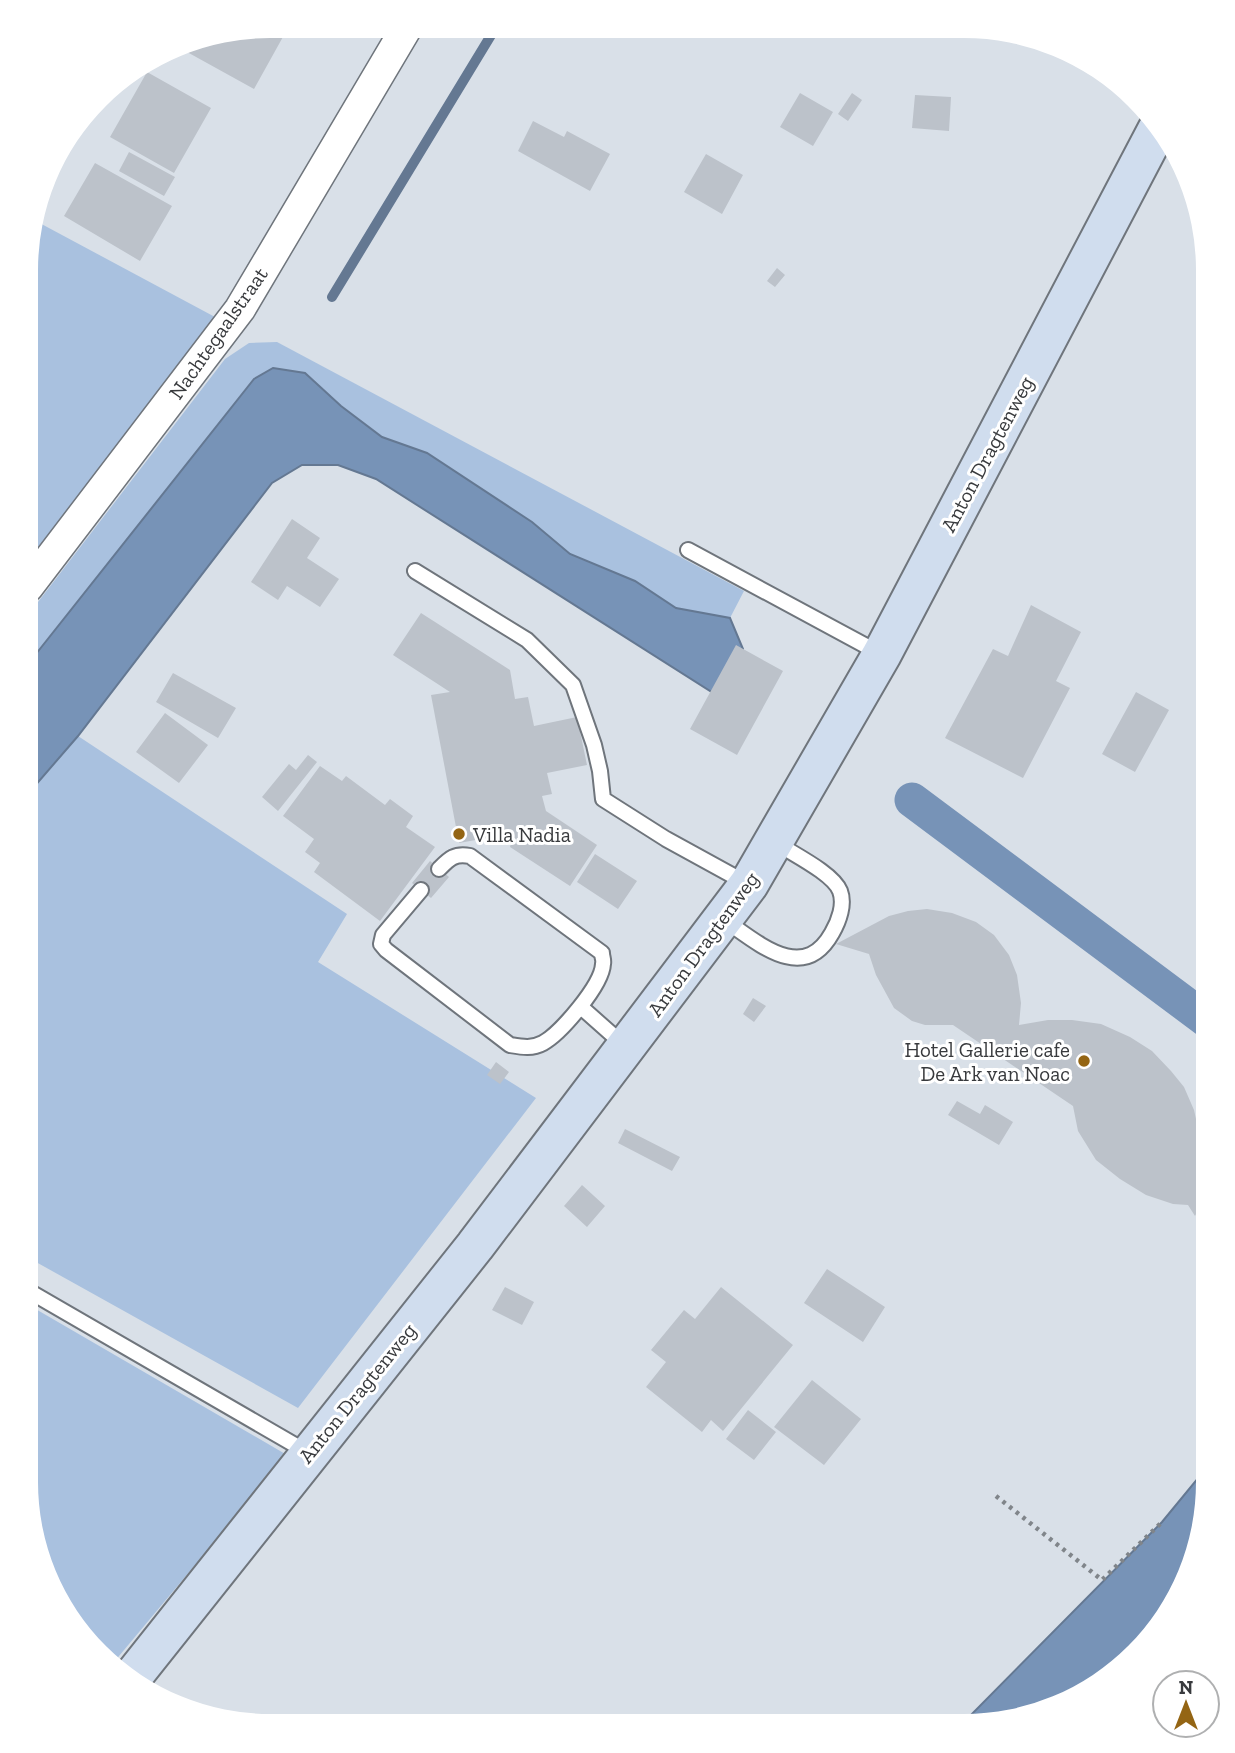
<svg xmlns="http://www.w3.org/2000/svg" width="1235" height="1753" font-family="'Zilla Slab',serif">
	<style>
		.green { fill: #a9c1df }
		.water { fill: #7793b7; stroke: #647892; stroke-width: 2 }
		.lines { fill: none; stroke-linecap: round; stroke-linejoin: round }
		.stream { stroke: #647892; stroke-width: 10 }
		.canal { stroke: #7793b7; stroke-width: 35 }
		.building { fill: #bcc2ca }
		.lane-casing { stroke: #6f757c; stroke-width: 18 }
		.street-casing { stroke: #6f757c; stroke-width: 33 }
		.secondary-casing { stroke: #6f757c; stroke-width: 42 }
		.path { stroke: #80858a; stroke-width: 4.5; stroke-dasharray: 3.5 5; stroke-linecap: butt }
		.lane { stroke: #fff; stroke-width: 14 }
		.street { stroke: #fff; stroke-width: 30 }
		.secondary { stroke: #d0ddee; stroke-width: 38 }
		.poi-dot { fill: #946514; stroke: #fff; stroke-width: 2.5 }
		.labels { text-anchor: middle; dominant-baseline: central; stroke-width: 6; stroke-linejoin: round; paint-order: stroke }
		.street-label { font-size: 21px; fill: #383a3d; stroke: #fff }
		.poi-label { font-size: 21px; fill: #383a3d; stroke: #fff; text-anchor: start }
	</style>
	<rect width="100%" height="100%" fill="#d9e0e8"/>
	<path class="green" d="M34 220 215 317 170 383 28 564V238Z
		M277 342 744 591 730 618 676 608 635 581 570 554 532 522 427 453 382 437 341 406 305 373 254 379 28 664V615L225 359 249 343Z
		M78 736 347 914 318 962 536 1098 298 1408 27 1257V795Z
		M27 1304 287 1455 114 1662 51 1590 26 1483Z"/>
	<path class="water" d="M273 368 305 373 341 406 382 437 427 453 532 522 570 554 635 581 676 608 730 618 743 649 718 696 376 479 338 465H302L272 483 78 736 27 795 28 664 254 379Z
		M1208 1466V1499L1167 1619 1072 1702 959 1727 1162 1522Z"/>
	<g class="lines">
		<path class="stream" d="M332 297 496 27"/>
		<path class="canal" d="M912 800 1208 1021"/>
	</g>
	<path class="building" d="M270 26H289L254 89 178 47 191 39Z
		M147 72 211 108 174 173 110 137Z
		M800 93 833 112 813 146 780 127Z
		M852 93 862 100 848 121 838 114Z
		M915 95 951 97 949 131 912 128Z
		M533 121 564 137 567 131 610 154 590 191 518 151Z
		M129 152 175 177 164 196 119 171Z
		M706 154 743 175 722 214 684 192Z
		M95 163 172 206 140 261 64 216Z
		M777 268 785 275 775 287 767 281Z
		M292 519 320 538 307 558 339 579 320 607 287 586 278 600 251 582Z
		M1031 605 1081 632 1056 681 1070 688 1023 778 945 738 993 649 1008 656Z
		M421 613 510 670 515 699 528 697 534 726 577 717 587 765 547 773 552 794 542 796 546 811 597 845 570 886 510 847 514 833 459 843 431 695 450 692 393 655Z
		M736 645 783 671 737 755 690 729Z
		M173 673 236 708 218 738 156 702Z
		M1136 692 1169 710 1135 772 1102 754Z
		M165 713 208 745 179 783 136 752Z
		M308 755 317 762 278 811 262 797 289 764 296 770Z
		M320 766 342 781 346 776 385 805 390 799 413 816 406 827 435 847 380 921 314 872 320 863 305 852 314 839 283 816Z
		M595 854 637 881 618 909 577 882Z
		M430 861 449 877 431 898 412 883Z
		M927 909 952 913 976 922 994 935 1009 955 1017 975 1021 1003 1019 1025 1048 1020H1072L1101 1024 1130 1037 1152 1051 1171 1071 1184 1087 1194 1110 1204 1155 1206 1177 1204 1199 1195 1216 1188 1205 1173 1204 1146 1195 1120 1179 1096 1160 1078 1131 1073 1106 953 1025H925L912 1021 894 1008 876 975 869 954 836 944 889 916 908 911Z
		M753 998 766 1006 754 1022 743 1014Z
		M496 1062 509 1072 500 1084 487 1075Z
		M957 1101 980 1114 985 1105 1013 1122 999 1145 948 1115Z
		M625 1129 680 1157 672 1171 618 1143Z
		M582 1185 605 1206 587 1227 564 1206Z
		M827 1269 885 1307 863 1342 804 1303Z
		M505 1287 534 1302 522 1325 492 1310Z
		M721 1287 793 1345 723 1431 711 1420 702 1432 646 1387 666 1362 651 1350 684 1310 695 1319Z
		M812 1380 861 1419 824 1465 774 1427Z
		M748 1410 776 1432 754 1460 726 1439Z"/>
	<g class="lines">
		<defs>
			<path id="lane" d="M688 550 881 654
				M415 571 527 640 573 685 594 745 600 771 603 799 666 839 748 884
				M421 890 383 935 381 944 386 950 510 1045C522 1047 532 1049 543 1043 561 1033 602 985 603 964 604 960 602 957 602 953L470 856C454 853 449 859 439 869
				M723 919C757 942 803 985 832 933 839 921 845 904 840 891 833 873 791 853 775 842
				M581 1007 625 1046
				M27 1290 307 1452"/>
			<path id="street" d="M28 587 240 309 407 27"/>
			<path id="secondary" d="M130 1680 475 1246 749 884 882 654 1157 130"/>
		</defs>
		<use href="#lane" class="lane-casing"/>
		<use href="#street" class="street-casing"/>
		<use href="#secondary" class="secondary-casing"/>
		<path class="path" d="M996 1496 1102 1580 1162 1522"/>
		<use href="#lane" class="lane"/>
		<use href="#street" class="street"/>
		<use href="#secondary" class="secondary"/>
	</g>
	<g class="poi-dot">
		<circle cx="459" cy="834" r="7"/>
		<circle cx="1084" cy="1061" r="7"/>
	</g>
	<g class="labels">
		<g class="street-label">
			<text transform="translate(218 333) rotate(-55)">Nachtegaalstraat</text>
			<text transform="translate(987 454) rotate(-62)">Anton Dragtenweg</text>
			<text transform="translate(703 944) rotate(-54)">Anton Dragtenweg</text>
			<text transform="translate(357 1393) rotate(-51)">Anton Dragtenweg</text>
		</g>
		<g class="poi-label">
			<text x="473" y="834">Villa Nadia</text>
			<text x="1070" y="1049" text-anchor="end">Hotel Gallerie cafe<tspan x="1070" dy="24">De Ark van Noac</tspan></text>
		</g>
	</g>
	<path d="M0 0H1235V1753H0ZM270 38H964A232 232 0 0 1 1196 270V1482A232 232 0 0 1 964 1714H270A232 232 0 0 1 38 1482V270A232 232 0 0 1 270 38Z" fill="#fff" fill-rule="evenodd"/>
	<g transform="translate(1186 1704)"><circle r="33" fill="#ffffff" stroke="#afb0b1" stroke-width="2"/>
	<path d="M0-5L12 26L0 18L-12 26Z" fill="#946514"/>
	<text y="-10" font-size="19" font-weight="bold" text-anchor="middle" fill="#383a3d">N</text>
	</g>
</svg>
